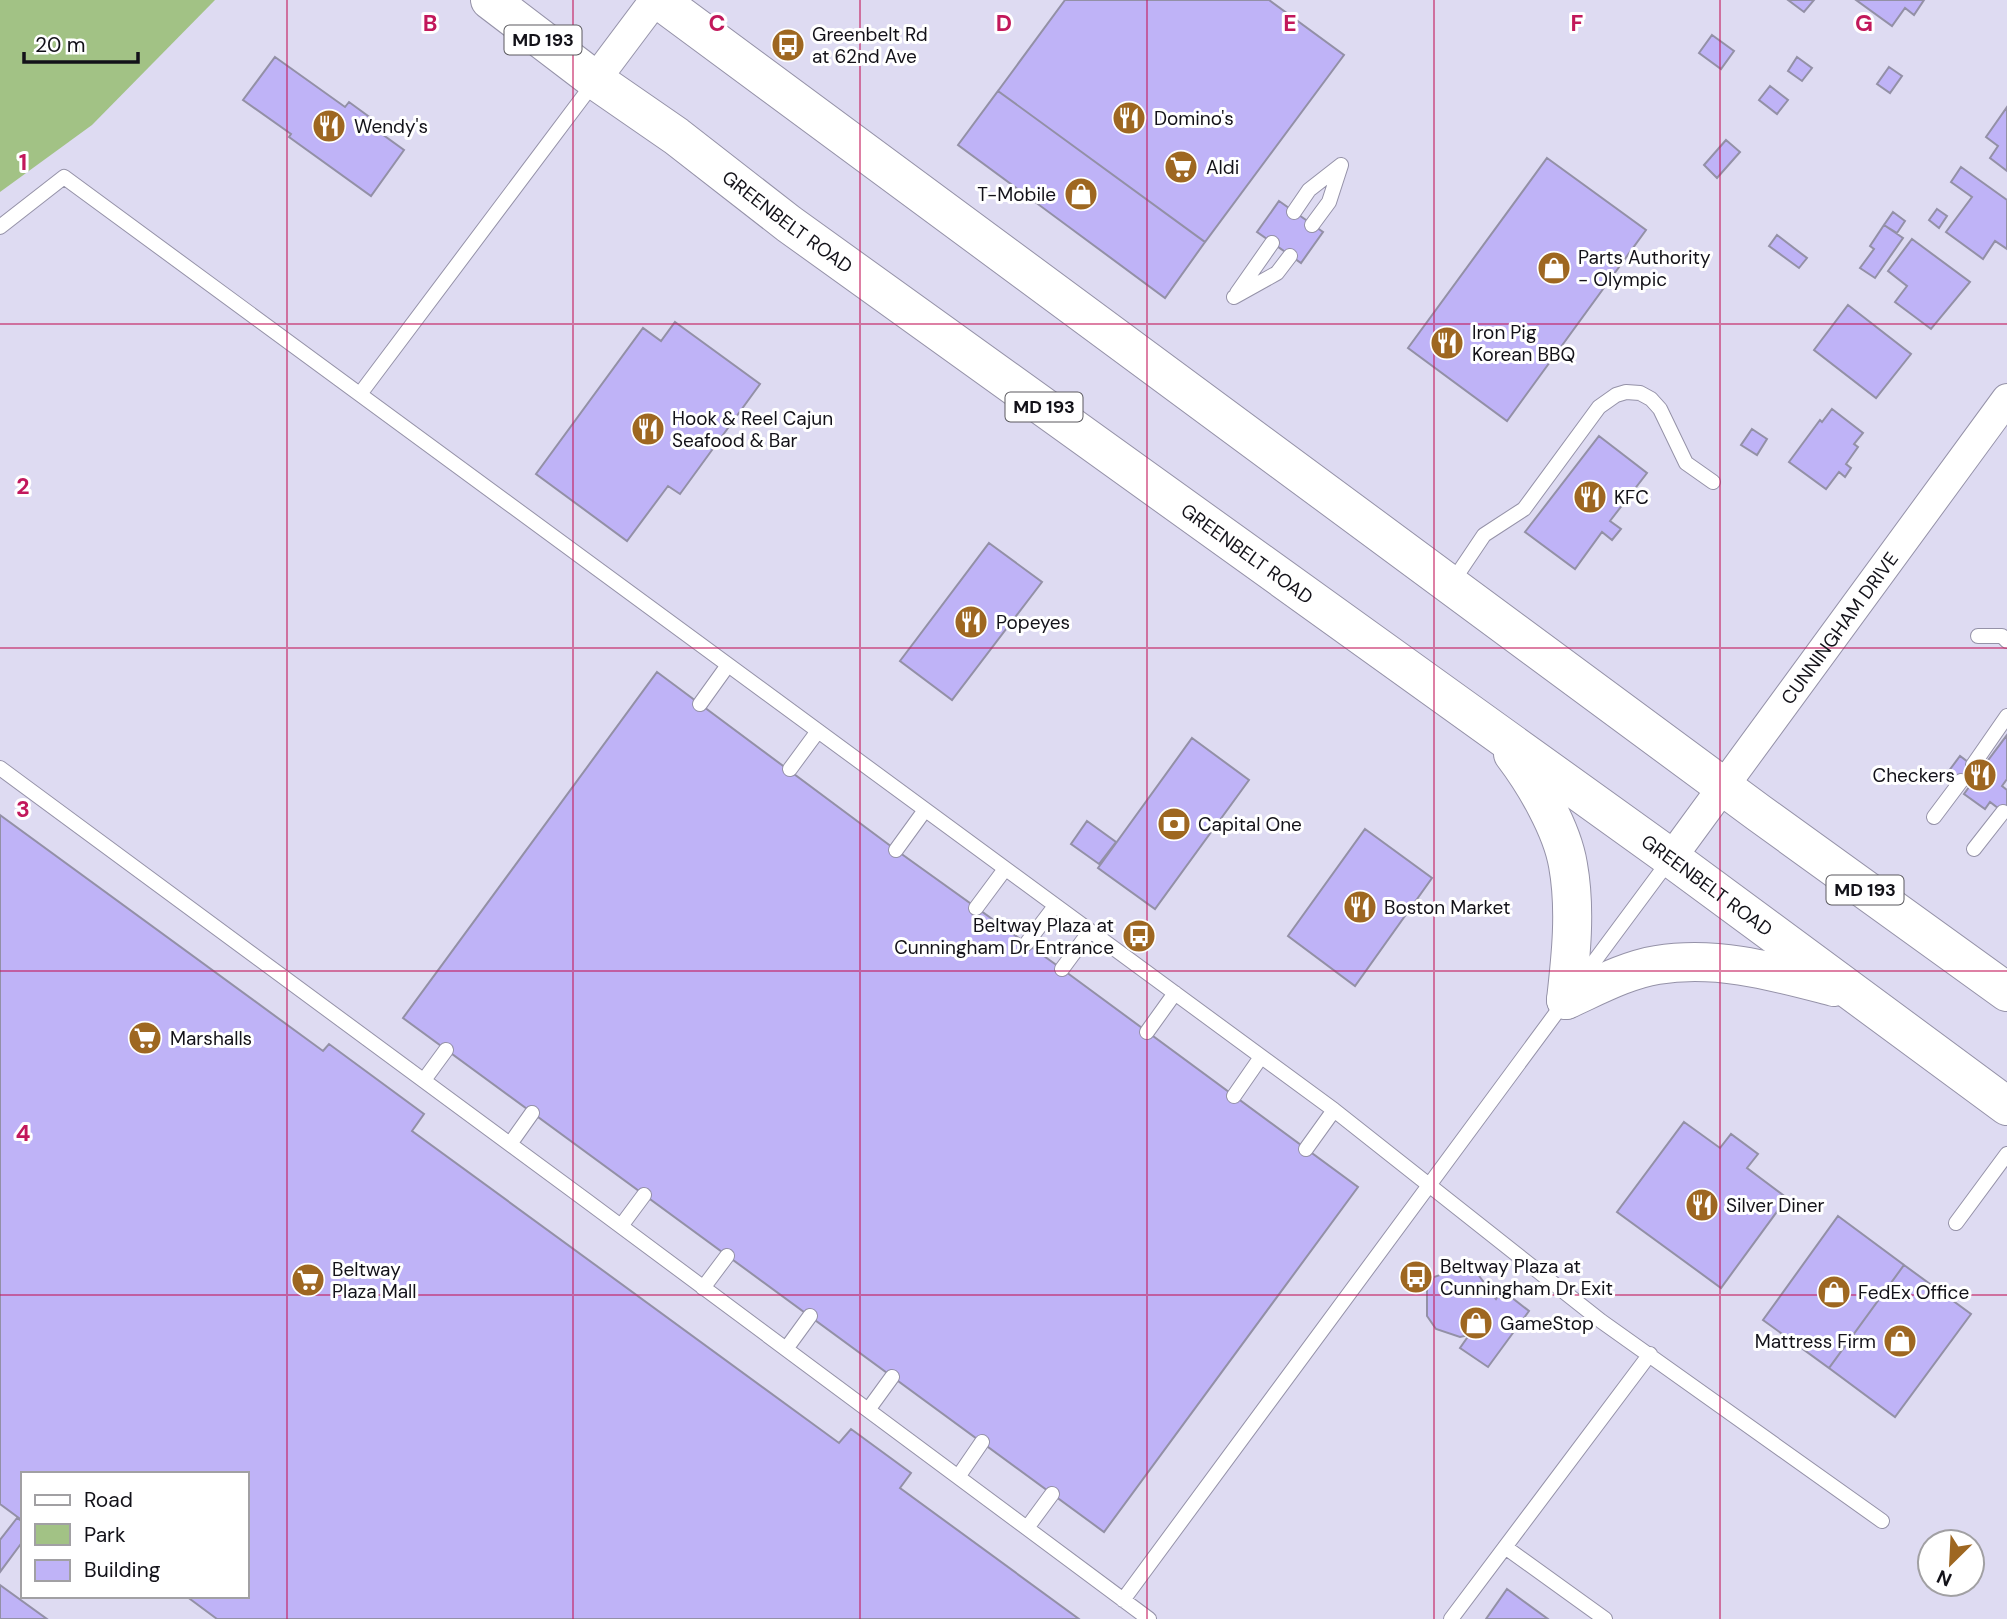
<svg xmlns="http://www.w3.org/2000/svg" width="2007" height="1619" font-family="'DM Sans',sans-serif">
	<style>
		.green { fill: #a2c285 }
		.building { fill: #bfb3f7; stroke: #9390a6; stroke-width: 2 }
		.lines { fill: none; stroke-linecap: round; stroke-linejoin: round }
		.service-casing { stroke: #9592a8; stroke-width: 16 }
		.minor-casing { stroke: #9592a8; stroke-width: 32 }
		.primary-casing { stroke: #9592a8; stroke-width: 40 }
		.service { stroke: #fff; stroke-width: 14 }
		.minor { stroke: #fff; stroke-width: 30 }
		.primary { stroke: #fff; stroke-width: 38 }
		.grid { fill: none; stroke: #c2185b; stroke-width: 2; stroke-opacity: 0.55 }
		.labels { text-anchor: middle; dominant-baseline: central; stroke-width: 6; stroke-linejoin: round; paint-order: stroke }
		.shield { fill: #fff; stroke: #5a595e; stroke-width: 2 }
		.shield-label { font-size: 18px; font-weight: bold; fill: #131219 }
		.poi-label { font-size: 19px; fill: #131219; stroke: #fff; text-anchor: start }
		.street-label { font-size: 19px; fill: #131219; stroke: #fff }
		.grid-label { font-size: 23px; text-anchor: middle; font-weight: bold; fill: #c2185b; stroke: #fff; stroke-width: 6; stroke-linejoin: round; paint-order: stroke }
	</style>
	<rect width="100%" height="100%" fill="#dedbf2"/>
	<path class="green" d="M0 0H215L92 125 0 192Z"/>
	<path class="building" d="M1065 0H1269L1344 55 1205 242 998 91Z
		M1788 0H1814L1804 12Z
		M1856 0H1924L1914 15 1905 8 1892 26Z
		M1712 35 1734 51 1721 69 1699 53Z
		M275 57 345 107 349 102 379 124 375 129 404 150 371 196 289 137 291 134 243 100Z
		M1797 57 1812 68 1802 81 1788 71Z
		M1889 67 1902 76 1890 93 1877 84Z
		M1770 86 1788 100 1777 114 1759 100Z
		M998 91 1205 242 1165 298 958 145Z
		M2007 107V171L1990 158 1998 146 1986 137Z
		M1726 140 1740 152 1717 178 1704 165Z
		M1547 158 1646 230 1507 421 1408 348Z
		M1961 167 2007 200V249L1995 241 1983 259 1946 232 1972 197 1951 182Z
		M1279 201 1323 232 1301 263 1257 232Z
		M1937 209 1947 216 1939 228 1929 220Z
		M1893 212 1905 221 1897 233 1884 225Z
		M1884 225 1903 238 1875 278 1860 268 1874 249 1870 246Z
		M1777 235 1807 258 1799 268 1769 246Z
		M1912 239 1970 282 1931 329 1895 302 1907 286 1888 271Z
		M1848 305 1911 354 1876 398 1814 350Z
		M675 322 760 384 680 494 668 486 627 541 536 474 643 328 661 341Z
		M1832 409 1863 433 1854 444 1858 447 1846 464 1851 468 1845 477 1839 472 1826 489 1789 462 1820 420 1822 422Z
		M1752 429 1767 439 1757 455 1741 445Z
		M1599 436 1647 473 1610 521 1621 529 1612 540 1602 532 1575 569 1525 532Z
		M989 543 1042 582 952 700 900 661Z
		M657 672 896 850 1062 969 1358 1187 1104 1532 403 1018Z
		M2007 735V779L2002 786 2007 790V815L1990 802 1985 809 1964 794 1969 787 1948 772 1960 756 1980 771Z
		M1192 738 1249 780 1155 909 1098 868Z
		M0 815 323 1051 329 1044 424 1114 412 1131 839 1443 851 1429 911 1473 900 1488 1079 1619H217L186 1596H247V1474H23V1521L0 1504Z
		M1087 821 1116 842 1099 864 1071 844Z
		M1365 829 1432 878 1355 986 1288 936Z
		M1684 1122 1720 1148 1731 1134 1758 1154 1747 1168 1787 1198 1721 1288 1617 1212Z
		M1838 1216 1904 1265 1829 1368 1763 1320Z
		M1904 1265 1971 1314 1895 1417 1829 1368Z
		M1463 1267 1477 1273 1496 1299 1502 1290 1529 1311 1488 1367 1460 1348 1469 1335 1460 1337 1436 1329 1427 1316V1288L1434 1277Z
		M17 1518 23 1522V1541L0 1572V1540Z
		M0 1585 47 1619H0Z
		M1507 1589 1548 1619H1486Z"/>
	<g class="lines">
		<defs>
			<path id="service" d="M1294 212 1309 190 1341 165
				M1312 225 1329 202 1341 165
				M0 227 64 177 1334 1110 1601 1321 1882 1521
				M1237 293 1272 243
				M1234 297 1277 273 1290 256
				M360 394 595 81
				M1451 584 1484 535 1524 509 1599 407 1616 395 1626 392 1640 393 1651 399 1660 409 1686 463 1713 482
				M1978 636H2002L2007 641
				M700 704 728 665
				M1973 765 2007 716
				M0 768 587 1201 1149 1619
				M790 769 818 731
				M1934 817 1961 781
				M1974 849 2003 812
				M896 850 925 810
				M976 908 1005 869
				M1026 944 1055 906
				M1062 969 1090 931
				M1579 982 1671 858
				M1147 1032 1175 993
				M424 1080 446 1050
				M1234 1096 1261 1057
				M510 1144 532 1113
				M1306 1149 1334 1110
				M1956 1223 2007 1154
				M621 1226 644 1195
				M703 1288 727 1256
				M786 1349 810 1316
				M868 1410 892 1377
				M958 1477 982 1442
				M1027 1528 1052 1494
				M1505 1547 1605 1619
				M1123 1600 1565 1001
				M1451 1619 1650 1354"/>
			<g id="minor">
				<path d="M595 80 655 0"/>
				<path id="s1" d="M1671 858 2007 399"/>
			</g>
			<g id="primary">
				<path id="s2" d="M490 0 595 80 676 136 789 224 1671 858 2007 1106"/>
				<path d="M659 0 1759 813 2007 992"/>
				<path d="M1513 754C1535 783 1562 829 1568 865 1576 909 1571 956 1566 1000"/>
				<path d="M1566 1000C1595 987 1626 970 1657 965 1718 955 1776 972 1834 987"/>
			</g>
		</defs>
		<use href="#service" class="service-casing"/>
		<use href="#minor" class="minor-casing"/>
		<use href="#primary" class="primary-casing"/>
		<use href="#service" class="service"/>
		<use href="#minor" class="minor"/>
		<use href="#primary" class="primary"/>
	</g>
	<path class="grid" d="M287 0V1619M573 0V1619M860 0V1619M1147 0V1619M1434 0V1619M1720 0V1619M0 324H2007M0 648H2007M0 971H2007M0 1295H2007"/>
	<defs>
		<symbol id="bus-disc" viewBox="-11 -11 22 22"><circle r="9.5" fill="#9e6721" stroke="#fff"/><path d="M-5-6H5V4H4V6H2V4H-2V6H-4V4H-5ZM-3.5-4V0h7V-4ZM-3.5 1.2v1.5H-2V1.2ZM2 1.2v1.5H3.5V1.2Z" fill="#fff"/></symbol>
		<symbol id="restaurant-disc" viewBox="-11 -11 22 22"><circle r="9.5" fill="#9e6721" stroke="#fff"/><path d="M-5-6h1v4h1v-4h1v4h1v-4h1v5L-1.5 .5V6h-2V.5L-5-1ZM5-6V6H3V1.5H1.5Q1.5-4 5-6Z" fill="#fff"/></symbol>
		<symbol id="supermarket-disc" viewBox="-11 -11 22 22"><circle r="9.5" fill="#9e6721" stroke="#fff"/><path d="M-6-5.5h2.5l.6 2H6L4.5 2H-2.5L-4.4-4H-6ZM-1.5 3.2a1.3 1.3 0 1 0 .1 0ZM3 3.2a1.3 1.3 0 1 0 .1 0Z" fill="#fff"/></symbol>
		<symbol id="shop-disc" viewBox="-11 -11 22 22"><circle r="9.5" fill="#9e6721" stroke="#fff"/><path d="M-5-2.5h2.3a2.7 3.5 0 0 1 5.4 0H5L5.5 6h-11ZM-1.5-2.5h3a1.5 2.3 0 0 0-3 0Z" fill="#fff"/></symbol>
		<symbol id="bank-disc" viewBox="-11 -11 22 22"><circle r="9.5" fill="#9e6721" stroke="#fff"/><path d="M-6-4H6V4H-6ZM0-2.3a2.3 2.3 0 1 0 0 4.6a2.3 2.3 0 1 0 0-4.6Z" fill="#fff"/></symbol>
	</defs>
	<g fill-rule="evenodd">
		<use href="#bus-disc" x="769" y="26" width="38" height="38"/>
		<use href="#restaurant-disc" x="1110" y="99" width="38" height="38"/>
		<use href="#restaurant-disc" x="310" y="107" width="38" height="38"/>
		<use href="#supermarket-disc" x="1162" y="148" width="38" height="38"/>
		<use href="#shop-disc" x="1062" y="175" width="38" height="38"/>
		<use href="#shop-disc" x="1535" y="249" width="38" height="38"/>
		<use href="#restaurant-disc" x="1428" y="324" width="38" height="38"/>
		<use href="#restaurant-disc" x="629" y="410" width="38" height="38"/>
		<use href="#restaurant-disc" x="1571" y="478" width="38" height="38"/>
		<use href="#restaurant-disc" x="952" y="603" width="38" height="38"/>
		<use href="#restaurant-disc" x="1961" y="756" width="38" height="38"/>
		<use href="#bank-disc" x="1155" y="805" width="38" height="38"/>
		<use href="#restaurant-disc" x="1341" y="888" width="38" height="38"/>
		<use href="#bus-disc" x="1120" y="917" width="38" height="38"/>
		<use href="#supermarket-disc" x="126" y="1019" width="38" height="38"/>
		<use href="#restaurant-disc" x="1683" y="1186" width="38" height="38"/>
		<use href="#bus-disc" x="1397" y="1258" width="38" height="38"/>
		<use href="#supermarket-disc" x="289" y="1261" width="38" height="38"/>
		<use href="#shop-disc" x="1815" y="1273" width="38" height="38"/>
		<use href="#shop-disc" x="1457" y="1304" width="38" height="38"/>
		<use href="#shop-disc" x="1881" y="1322" width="38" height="38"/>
	</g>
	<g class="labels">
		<g class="shield">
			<rect x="504.5" y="25.5" width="77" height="29" rx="5"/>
			<rect x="1005.5" y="392.5" width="77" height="29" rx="5"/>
			<rect x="1826.5" y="875.5" width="77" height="29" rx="5"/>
		</g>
		<g class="shield-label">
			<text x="543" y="40">MD 193</text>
			<text x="1044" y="407">MD 193</text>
			<text x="1865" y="890">MD 193</text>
		</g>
		<g class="poi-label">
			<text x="812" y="34">Greenbelt Rd<tspan x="812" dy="22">at 62nd Ave</tspan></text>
			<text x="1154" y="118">Domino's</text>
			<text x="354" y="126">Wendy's</text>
			<text x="1206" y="167">Aldi</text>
			<text x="1056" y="194" text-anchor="end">T-Mobile</text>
			<text x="1578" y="257">Parts Authority<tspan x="1578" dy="22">- Olympic</tspan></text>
			<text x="1472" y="332">Iron Pig<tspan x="1472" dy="22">Korean BBQ</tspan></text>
			<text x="672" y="418">Hook &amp; Reel Cajun<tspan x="672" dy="22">Seafood &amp; Bar</tspan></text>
			<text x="1614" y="497">KFC</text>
			<text x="996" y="622">Popeyes</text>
			<text x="1955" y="775" text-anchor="end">Checkers</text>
			<text x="1198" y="824">Capital One</text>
			<text x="1384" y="907">Boston Market</text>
			<text x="1114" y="925" text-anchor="end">Beltway Plaza at<tspan x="1114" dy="22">Cunningham Dr Entrance</tspan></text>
			<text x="170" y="1038">Marshalls</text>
			<text x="1726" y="1205">Silver Diner</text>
			<text x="1440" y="1266">Beltway Plaza at<tspan x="1440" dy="22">Cunningham Dr Exit</tspan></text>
			<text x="332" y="1269">Beltway<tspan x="332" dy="22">Plaza Mall</tspan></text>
			<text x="1858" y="1292">FedEx Office</text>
			<text x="1500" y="1323">GameStop</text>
			<text x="1876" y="1341" text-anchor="end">Mattress Firm</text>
		</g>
		<g class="street-label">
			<text stroke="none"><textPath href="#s2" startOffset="371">GREENBELT ROAD</textPath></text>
			<text stroke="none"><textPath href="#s2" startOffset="938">GREENBELT ROAD</textPath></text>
			<text stroke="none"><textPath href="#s1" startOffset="285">CUNNINGHAM DRIVE</textPath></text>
			<text stroke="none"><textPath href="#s2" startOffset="1505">GREENBELT ROAD</textPath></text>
		</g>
	</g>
	<g class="grid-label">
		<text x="430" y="31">B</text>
		<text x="717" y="31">C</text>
		<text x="1004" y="31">D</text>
		<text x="1290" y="31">E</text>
		<text x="1577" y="31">F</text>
		<text x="1864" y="31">G</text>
		<text x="23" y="170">1</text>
		<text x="23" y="494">2</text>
		<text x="23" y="817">3</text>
		<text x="23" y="1141">4</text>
	</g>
	<rect x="21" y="1472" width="228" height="126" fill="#ffffff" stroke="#a1a0a3" stroke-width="2"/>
	<rect x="35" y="1495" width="35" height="10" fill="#ffffff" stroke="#a1a0a3" stroke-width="2"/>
	<text x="84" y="1507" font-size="21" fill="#131219">Road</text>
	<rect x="35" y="1524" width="35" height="21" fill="#a2c285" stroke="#a1a0a3" stroke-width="2"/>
	<text x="84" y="1542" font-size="21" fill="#131219">Park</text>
	<rect x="35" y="1560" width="35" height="21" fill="#bfb3f7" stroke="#a1a0a3" stroke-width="2"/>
	<text x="84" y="1577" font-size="21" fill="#131219">Building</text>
	<g transform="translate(1951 1563) rotate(204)"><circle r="33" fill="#ffffff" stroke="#a1a0a3" stroke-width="2"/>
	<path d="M0-5L12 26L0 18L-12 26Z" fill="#9e6721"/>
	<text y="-10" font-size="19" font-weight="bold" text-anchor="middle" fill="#131219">N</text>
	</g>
	<path d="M24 52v10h114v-10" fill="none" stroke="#131219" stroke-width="3.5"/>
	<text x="35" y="52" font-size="21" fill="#131219" stroke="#ffffff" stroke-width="5" paint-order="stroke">20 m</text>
</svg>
